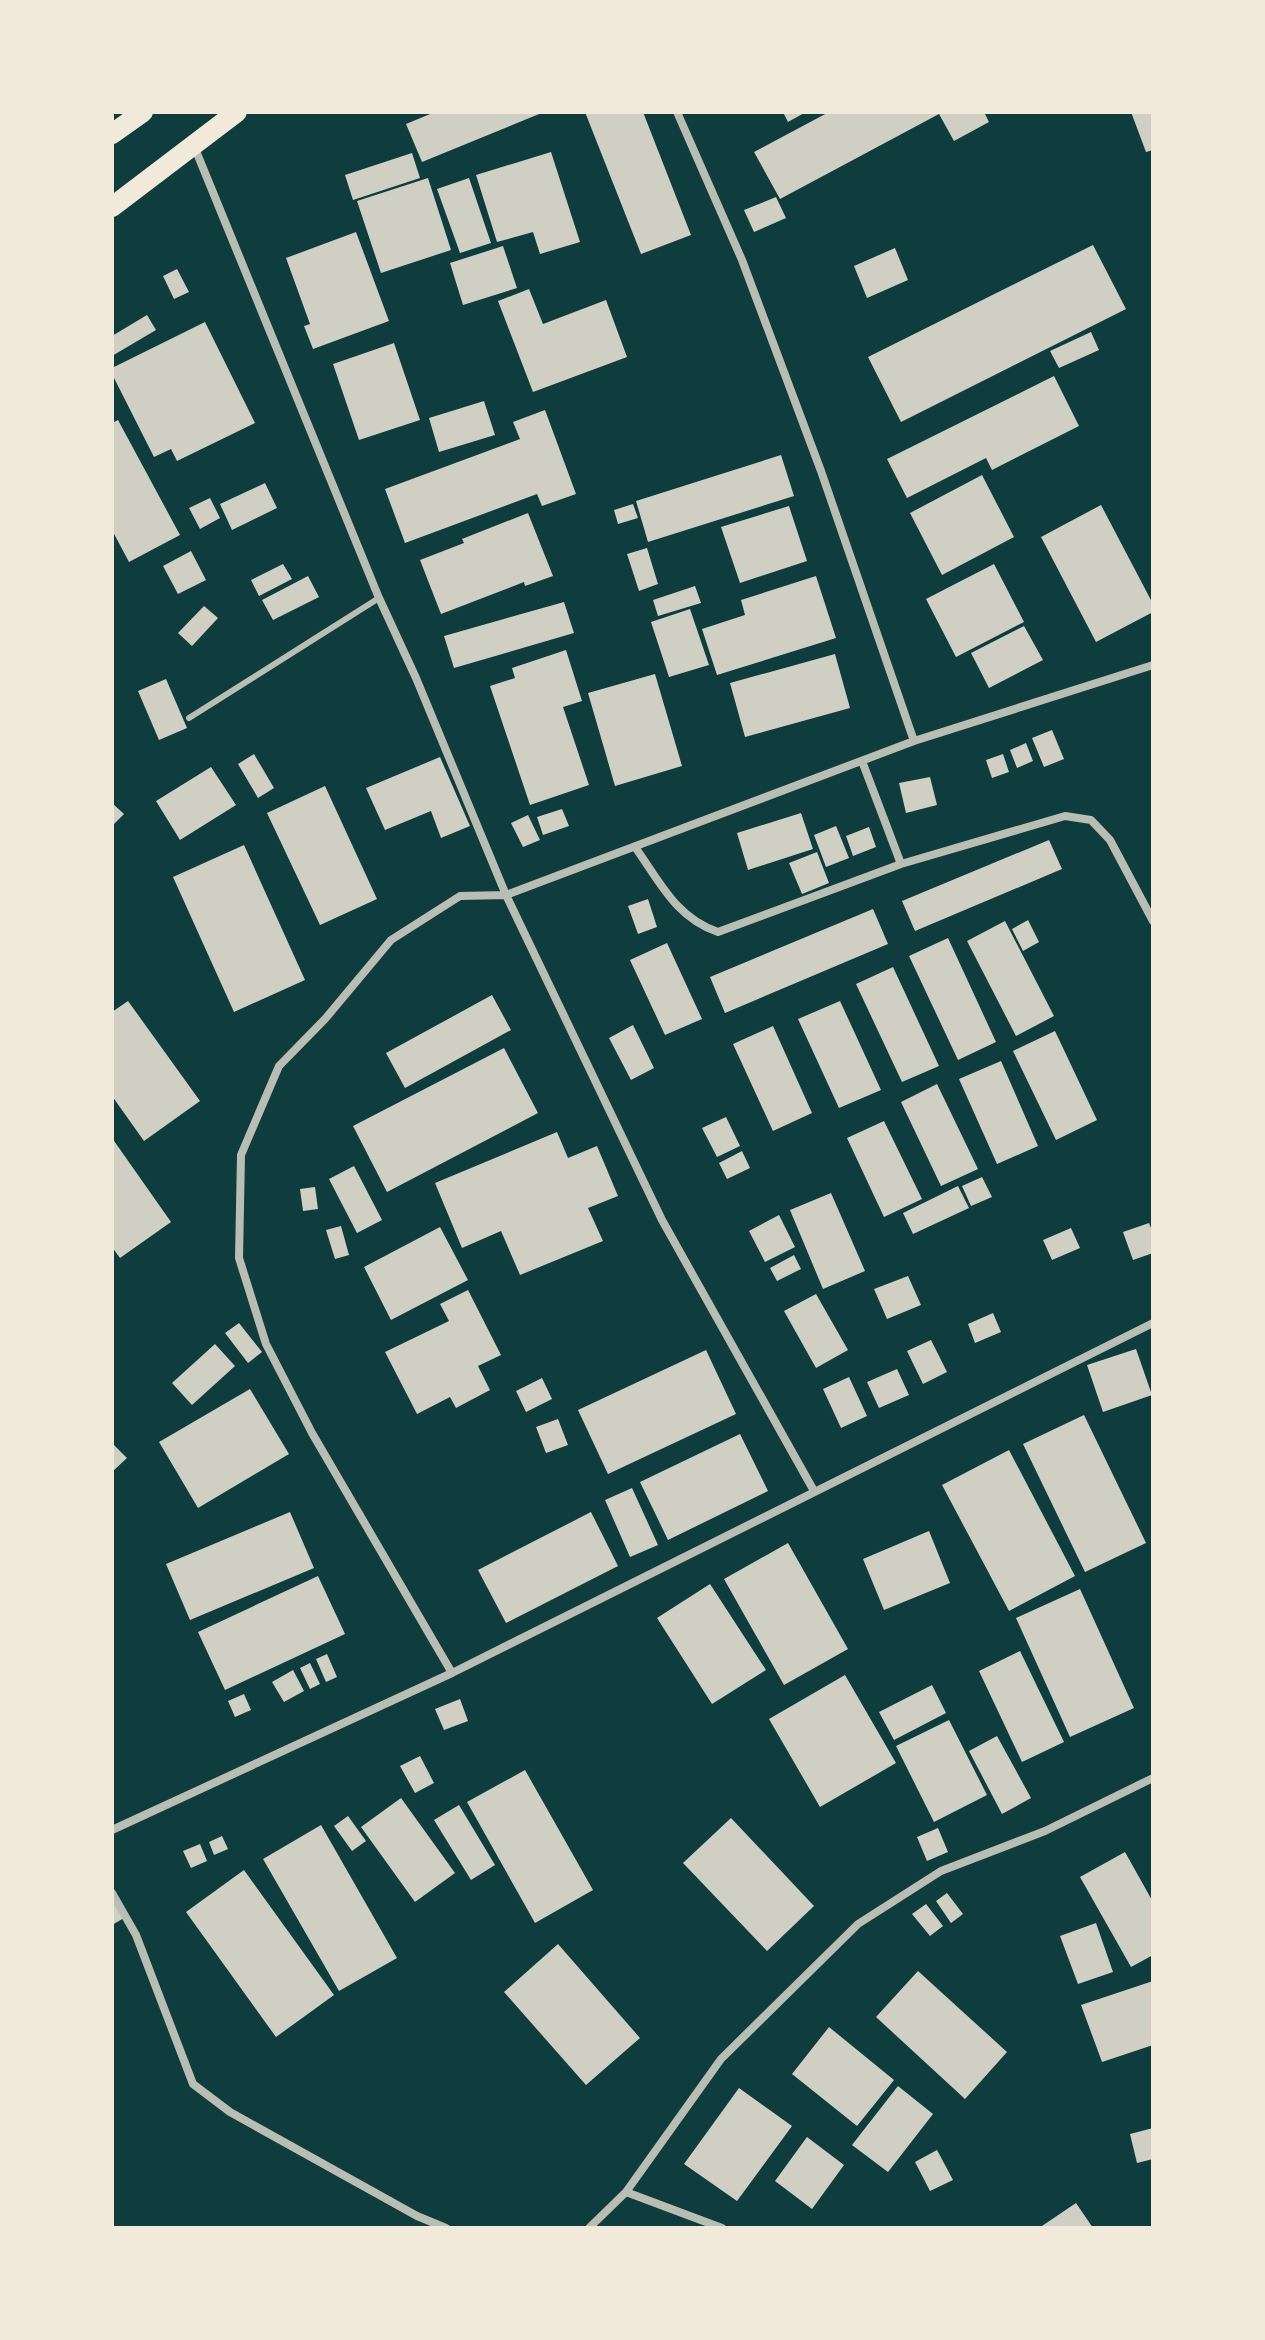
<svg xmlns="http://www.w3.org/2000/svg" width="1265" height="2340" font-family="Lato,sans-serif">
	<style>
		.building { fill: #cfcfc3 }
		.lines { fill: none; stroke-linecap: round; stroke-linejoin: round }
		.service { stroke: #b8beb3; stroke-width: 6 }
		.minor { stroke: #b8beb3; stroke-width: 8 }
		.primary { stroke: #f1e9da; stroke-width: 20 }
	</style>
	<rect width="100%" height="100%" fill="#0f3d3e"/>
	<path class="building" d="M435 112H544L422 162 406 124Z
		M585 112H643L691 235 641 254Z
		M783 112H806L788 122Z
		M829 112H984L989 122 954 141 939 114 780 199 754 152Z
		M1131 112H1153V150L1146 152Z
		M551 152 580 242 540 254 533 232 497 242 476 175Z
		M412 153 420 178 353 200 345 175Z
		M428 178 451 250 381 273 357 201Z
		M469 178 491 243 460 253 437 189Z
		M776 197 786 218 754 232 744 210Z
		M356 232 389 321 313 349 304 326 310 324 286 258Z
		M1093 245 1126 309 901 422 868 357Z
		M503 246 517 288 463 305 450 263Z
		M895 248 908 280 867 298 854 266Z
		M177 269 189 292 174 299 163 276Z
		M529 289 543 324 606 300 627 357 533 392 498 301Z
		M147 315 156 330 112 356V336Z
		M205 322 255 423 177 461 171 449 154 457 112 374V368Z
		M1091 332 1099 350 1059 368 1050 351Z
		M394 343 420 420 359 440 333 364Z
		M1054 376 1079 426 992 470 986 458 907 498 887 459Z
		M484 401 495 435 439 452 429 418Z
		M545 410 576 494 542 506 537 494 405 543 385 489 520 439 513 422Z
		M118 420 180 535 129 562 112 530V423Z
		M781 455 794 496 648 542 636 501Z
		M982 475 1014 537 942 575 910 513Z
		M265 483 277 508 232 530 220 504Z
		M210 498 220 518 200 529 189 508Z
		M633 504 638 518 618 524 614 510Z
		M1101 505 1153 604V612L1096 642 1041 537Z
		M789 506 807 561 740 583 721 527Z
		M528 513 553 576 525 586 524 582 441 614 420 560 464 543 462 539Z
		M647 548 658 584 639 591 627 554Z
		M191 551 206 580 178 594 163 566Z
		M283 564 292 579 259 596 251 580Z
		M994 564 1024 622 956 657 926 599Z
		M308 576 319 597 273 620 262 600Z
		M816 576 836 638 717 675 702 629 745 615 741 600Z
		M695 586 701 603 658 616 653 600Z
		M564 602 574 633 454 668 444 636Z
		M204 606 218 618 192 646 178 633Z
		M690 609 709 665 669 677 651 622Z
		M1024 626 1043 660 989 688 971 653Z
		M566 650 582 701 563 707 589 785 530 805 490 686 515 678 512 668Z
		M835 654 850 708 745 737 730 683Z
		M655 674 682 766 615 786 588 693Z
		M166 679 187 728 159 740 138 691Z
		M1052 730 1064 759 1044 767 1032 738Z
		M1026 743 1033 761 1017 768 1010 750Z
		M254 754 274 788 258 798 238 764Z
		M1003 754 1009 772 992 778 986 760Z
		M440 757 470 826 441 838 431 811 385 830 366 788Z
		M211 767 236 805 180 840 156 801Z
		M930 777 937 805 906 813 899 783Z
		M325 786 377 899 320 925 267 813Z
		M112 803 124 814 112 826Z
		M562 809 569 826 543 835 537 817Z
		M801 813 813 849 748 870 737 833Z
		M528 815 540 840 523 847 511 823Z
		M836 826 849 858 826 867 814 835Z
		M869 827 876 847 853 856 846 836Z
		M1049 840 1062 869 915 931 902 901Z
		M244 845 305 980 234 1012 173 877Z
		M817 852 829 883 802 894 789 863Z
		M648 899 657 927 638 934 628 906Z
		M873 909 888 944 725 1013 710 977Z
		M1028 920 1039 942 1023 951 1012 929Z
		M1005 921 1054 1016 1016 1036 967 941Z
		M948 938 996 1042 958 1060 909 956Z
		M667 943 702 1019 665 1035 630 960Z
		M893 967 939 1066 902 1082 856 984Z
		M492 995 511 1030 405 1088 386 1053Z
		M128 1001 200 1101 144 1141 112 1096V1012Z
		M840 1001 881 1090 839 1108 798 1019Z
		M633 1025 654 1068 631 1080 609 1038Z
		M773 1026 812 1113 773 1131 733 1044Z
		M1055 1031 1097 1120 1056 1140 1013 1051Z
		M504 1048 538 1113 387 1192 353 1126Z
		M1001 1061 1038 1146 997 1164 959 1079Z
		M937 1084 978 1169 941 1186 901 1102Z
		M726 1117 740 1146 717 1157 702 1128Z
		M884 1121 922 1199 884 1217 847 1138Z
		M557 1132 568 1158 597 1146 618 1196 588 1208 603 1241 520 1275 501 1231 462 1248 435 1183Z
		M112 1138 171 1222 120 1258 112 1247Z
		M742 1151 750 1168 727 1179 719 1163Z
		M354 1166 382 1220 357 1233 329 1179Z
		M982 1177 992 1197 971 1206 962 1186Z
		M958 1186 969 1208 913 1234 903 1213Z
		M315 1187 318 1209 303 1211 300 1189Z
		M831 1193 865 1271 823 1289 790 1210Z
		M779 1215 795 1247 765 1262 749 1231Z
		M1149 1223 1153 1233V1253L1133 1260 1123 1232Z
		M341 1226 349 1255 335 1259 326 1230Z
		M440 1227 468 1280 391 1320 364 1267Z
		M1071 1228 1080 1248 1052 1260 1043 1240Z
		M794 1255 801 1269 777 1281 770 1268Z
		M908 1276 921 1305 887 1319 874 1289Z
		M468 1290 501 1355 478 1366 490 1390 456 1408 450 1397 417 1414 385 1352 449 1321 440 1304Z
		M816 1294 848 1350 816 1368 784 1311Z
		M993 1313 1001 1332 975 1343 968 1324Z
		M239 1323 262 1352 248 1363 225 1333Z
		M931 1340 947 1372 923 1384 907 1351Z
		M215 1344 235 1366 192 1405 172 1383Z
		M1136 1349 1152 1395 1103 1412 1087 1365Z
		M706 1350 736 1414 608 1474 578 1410Z
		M897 1369 909 1395 879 1408 867 1382Z
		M849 1377 867 1416 841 1428 823 1389Z
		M542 1378 552 1399 526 1412 516 1391Z
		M250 1389 289 1454 198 1508 159 1442Z
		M1084 1415 1146 1543 1085 1572 1023 1444Z
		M558 1419 568 1445 546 1453 536 1427Z
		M740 1434 768 1491 668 1540 640 1482Z
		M112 1443 127 1458 112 1472Z
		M1009 1450 1075 1576 1009 1611 942 1485Z
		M632 1488 658 1545 630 1557 605 1500Z
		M290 1512 314 1568 190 1620 166 1564Z
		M591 1512 618 1566 506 1623 478 1570Z
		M929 1531 950 1583 884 1610 863 1559Z
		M788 1543 848 1649 784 1685 724 1579Z
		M318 1576 345 1634 225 1690 198 1632Z
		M710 1584 766 1670 712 1704 657 1618Z
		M1080 1589 1134 1708 1070 1737 1016 1618Z
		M1020 1651 1064 1742 1022 1762 979 1671Z
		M327 1654 337 1677 326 1682 316 1659Z
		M310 1663 320 1684 310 1689 300 1668Z
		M293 1670 304 1691 284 1702 272 1682Z
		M845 1675 896 1763 820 1807 769 1719Z
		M932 1685 946 1713 894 1740 879 1712Z
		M244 1694 251 1710 235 1717 228 1701Z
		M460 1699 468 1721 444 1730 435 1709Z
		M949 1720 987 1795 934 1822 896 1746Z
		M997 1736 1031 1798 1002 1814 969 1751Z
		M420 1756 434 1783 415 1793 400 1766Z
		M525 1770 593 1890 535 1923 467 1802Z
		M401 1798 455 1873 415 1902 361 1827Z
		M459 1805 495 1865 471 1880 434 1820Z
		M348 1816 366 1841 352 1851 334 1826Z
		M731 1818 814 1906 767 1951 683 1863Z
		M321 1825 397 1958 339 1991 263 1859Z
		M938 1828 948 1852 927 1861 917 1837Z
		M222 1836 228 1849 214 1855 209 1842Z
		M200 1844 207 1861 191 1868 183 1851Z
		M1125 1852 1153 1902V1955L1131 1967 1080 1877Z
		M244 1870 334 1995 276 2037 186 1912Z
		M947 1893 963 1914 951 1923 936 1901Z
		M112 1896 124 1918 112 1925Z
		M926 1904 943 1926 930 1936 912 1914Z
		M1096 1923 1113 1972 1078 1984 1060 1936Z
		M558 1944 640 2038 586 2085 504 1992Z
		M918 1971 1007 2052 965 2099 876 2017Z
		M1153 1981V2045L1102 2062 1081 2005Z
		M829 2027 894 2080 857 2126 792 2074Z
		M898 2086 933 2114 888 2172 852 2145Z
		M739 2088 792 2126 737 2201 684 2164Z
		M1153 2128V2159L1137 2163 1130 2134Z
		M807 2137 844 2165 812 2209 775 2181Z
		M937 2150 953 2180 930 2191 915 2162Z
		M1076 2203 1093 2228H1039Z"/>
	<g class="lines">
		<path class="service" d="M189 718 379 598"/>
		<path class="minor" d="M677 112 742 260 821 471 914 741
			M194 146 379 598 416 678 506 895 662 1220 814 1491
			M862 761 901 864
			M635 847C660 882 676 918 718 932L901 864 1065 816 1091 820 1110 840 1153 921
			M452 1673 312 1433 266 1344 239 1258 241 1155 279 1066 325 1019 391 940 460 896 506 895 914 741 1153 665
			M112 1830 452 1673 1153 1323
			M112 1893 136 1935 193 2084 230 2112 417 2216 446 2228
			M626 2192 722 2228
			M589 2228 626 2192 721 2059 858 1924 941 1871 1045 1831 1153 1778"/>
		<path class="primary" d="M112 134 143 112
			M112 207 237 112"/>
	</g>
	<rect width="1265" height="2340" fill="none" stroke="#f1e9da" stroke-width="228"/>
</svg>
